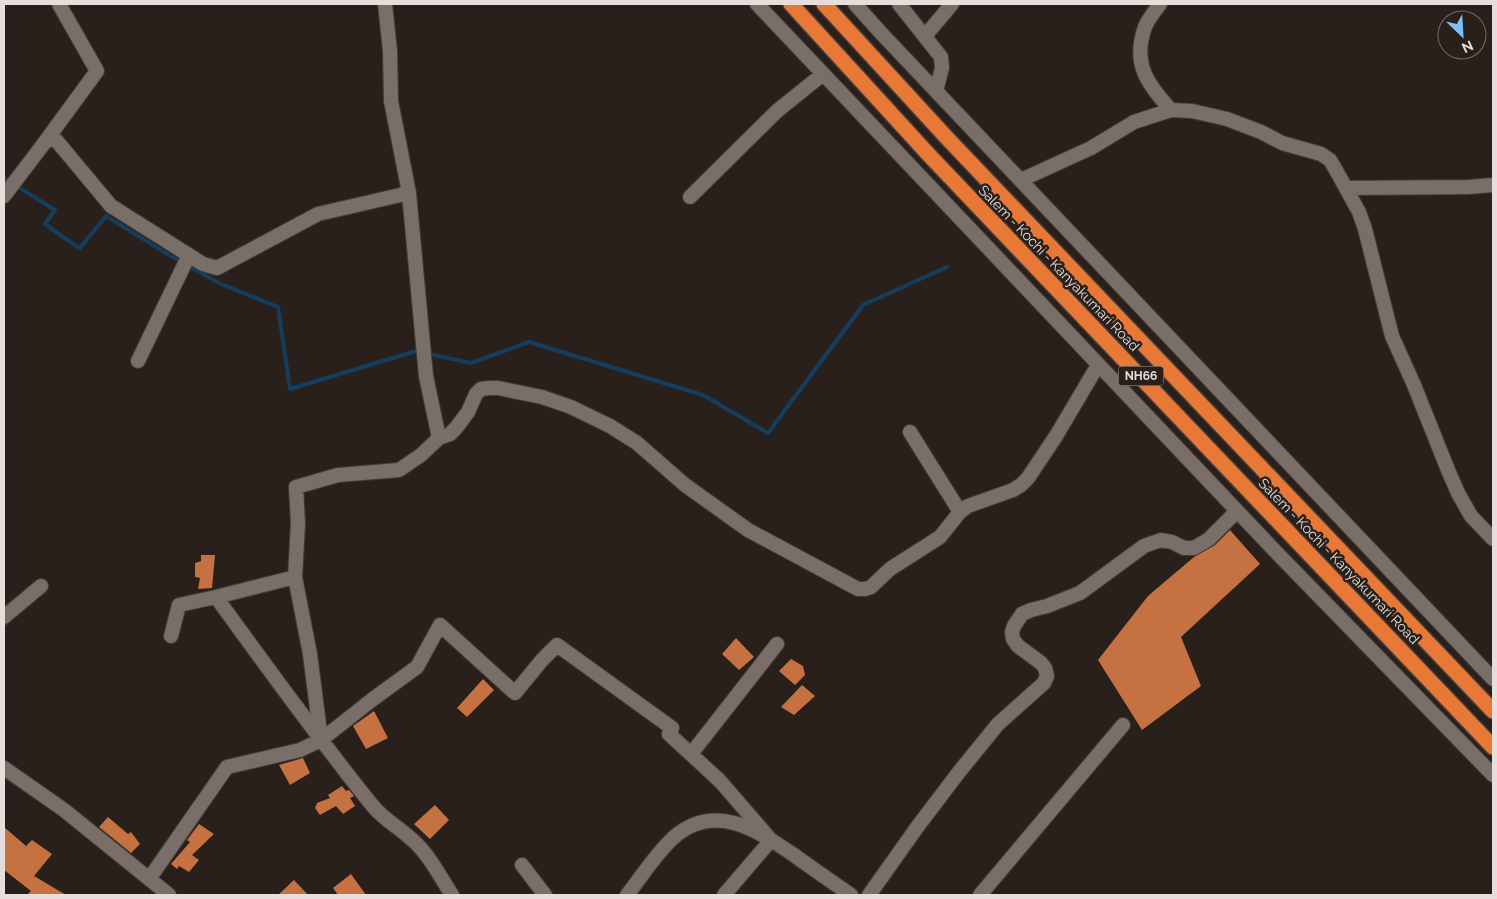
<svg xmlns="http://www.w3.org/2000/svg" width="1497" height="899" font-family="Raleway,sans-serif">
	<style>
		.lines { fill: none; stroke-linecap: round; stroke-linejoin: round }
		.stream { stroke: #143e5f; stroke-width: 4 }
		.building { fill: #c57142 }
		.minor-casing { stroke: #453d39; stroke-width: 16 }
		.highway-casing { stroke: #453d39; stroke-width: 18 }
		.minor { stroke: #7a6e68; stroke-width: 14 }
		.highway { stroke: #e77836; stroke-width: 15 }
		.labels { text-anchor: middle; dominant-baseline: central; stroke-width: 5; stroke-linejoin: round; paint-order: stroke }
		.shield { fill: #2a201b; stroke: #ada5a1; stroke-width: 1 }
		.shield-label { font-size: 12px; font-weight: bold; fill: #e5dedb }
		.street-label { font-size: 14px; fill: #e5dedb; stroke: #2a201b }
	</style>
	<rect width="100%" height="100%" fill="#2a201b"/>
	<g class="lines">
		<path class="stream" d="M4 178 55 210 45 224 76 246 80 248 106 216 174 258 219 283 278 307 290 389 416 351 421 352
			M428 354 471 363 529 342 703 395 768 433 863 305 947 267"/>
	</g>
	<path class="building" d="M1230 530 1260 564 1181 637 1201 686 1142 730 1098 660 1148 596 1194 557 1215 545Z
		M201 555H215L212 588 198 589 200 578 195 577V563L201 561Z
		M736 638 754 657 739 670 722 654Z
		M791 659 803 666 805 675 795 685 779 671Z
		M483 679 494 690 467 717 457 708Z
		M802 685 815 696 794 715 781 707Z
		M374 711 388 738 366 749 353 726Z
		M303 758 310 773 290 785 279 765Z
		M342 786 346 791 349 790 354 796 350 798 355 806 343 814 336 806 320 815 315 808 317 803 330 798 328 795Z
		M435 805 449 820 430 839 414 824Z
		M108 817 128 834 131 832 140 844 131 853 99 827Z
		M199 824 214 834 192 855 199 860 189 872 179 866 177 869 171 864 190 842 187 840Z
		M4 827 26 846 32 840 52 854 34 876 66 895H27L31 891 4 870Z
		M351 874 366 895H338L333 888Z
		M294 880 308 895H278Z"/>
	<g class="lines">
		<defs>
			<path id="minor" d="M385 4 390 51 391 101 409 193 426 376 439 438
				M757 4 1276 552 1493 775
				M855 4 881 33 1493 679
				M899 4 941 57 942 68 936 91
				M1160 4C1155 11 1148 19 1145 27 1132 63 1147 84 1171 110
				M925 36 952 4
				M45 142 97 71 59 4
				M1021 180 1091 148 1134 122 1171 110 1192 111 1227 119 1261 132 1282 143 1321 154 1330 160 1337 172 1359 212 1365 229 1392 336 1414 385 1448 470 1458 493 1471 516 1493 539
				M1346 188 1468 187 1493 185
				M4 196 45 142 47 140H56L111 206 203 264 217 268 318 214 409 193
				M690 197 777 111 823 74
				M138 361 189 255
				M910 432 960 512
				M216 597C267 667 317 737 372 805 384 820 396 825 409 837 428 852 439 875 452 895
				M4 617 41 586
				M171 636 179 605 216 597 295 577
				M321 740 373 699 417 667 440 625 515 693 542 660 557 645 672 728 669 734 720 781 771 840 724 895
				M691 754 777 644
				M4 768 64 810 169 895
				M522 865 545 895
				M149 879 227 767 300 750 321 740 310 654 295 577 298 523 296 487 338 475 399 470 421 455 439 438 450 434 456 428 468 412 476 394 481 389 489 388H498L542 397 571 407 610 426 637 443 685 485 748 530 858 589H865L871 587 890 569 940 537 960 512 968 506 1013 490 1021 485 1028 478 1056 436 1098 365
				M627 895C642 876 655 855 673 838 714 801 757 830 794 855 813 869 832 882 851 895
				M869 895 918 826 959 772 998 724 1044 683 1047 676 1045 668 1041 663 1018 646 1013 639 1012 632 1014 626 1022 614 1031 610 1047 606 1080 593 1144 546 1161 540 1172 542 1184 548H1194L1209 539 1237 511
				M980 895 1123 725"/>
			<path id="highway" d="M791 4 929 155 1493 747
				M824 4 947 138 1493 711"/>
		</defs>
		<use href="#minor" class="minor-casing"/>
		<use href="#highway" class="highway-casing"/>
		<use href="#minor" class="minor"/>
		<use href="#highway" class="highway"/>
	</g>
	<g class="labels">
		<rect class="shield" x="1118.5" y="366.5" width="45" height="19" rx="4"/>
		<g class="shield-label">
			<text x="1141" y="376">NH66</text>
		</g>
		<g class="street-label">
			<text transform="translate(1059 268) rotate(46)">Salem - Kochi - Kanyakumari Road</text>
			<text transform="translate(1339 561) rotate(46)">Salem - Kochi - Kanyakumari Road</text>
		</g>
	</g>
	<rect width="1497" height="899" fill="none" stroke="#e5dedb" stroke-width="10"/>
	<g transform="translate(1462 35) rotate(155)"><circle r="24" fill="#2a201b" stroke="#756c68"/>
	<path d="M0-4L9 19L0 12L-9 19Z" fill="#7bbef8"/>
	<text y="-8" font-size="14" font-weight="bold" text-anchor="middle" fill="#e5dedb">N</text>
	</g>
</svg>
